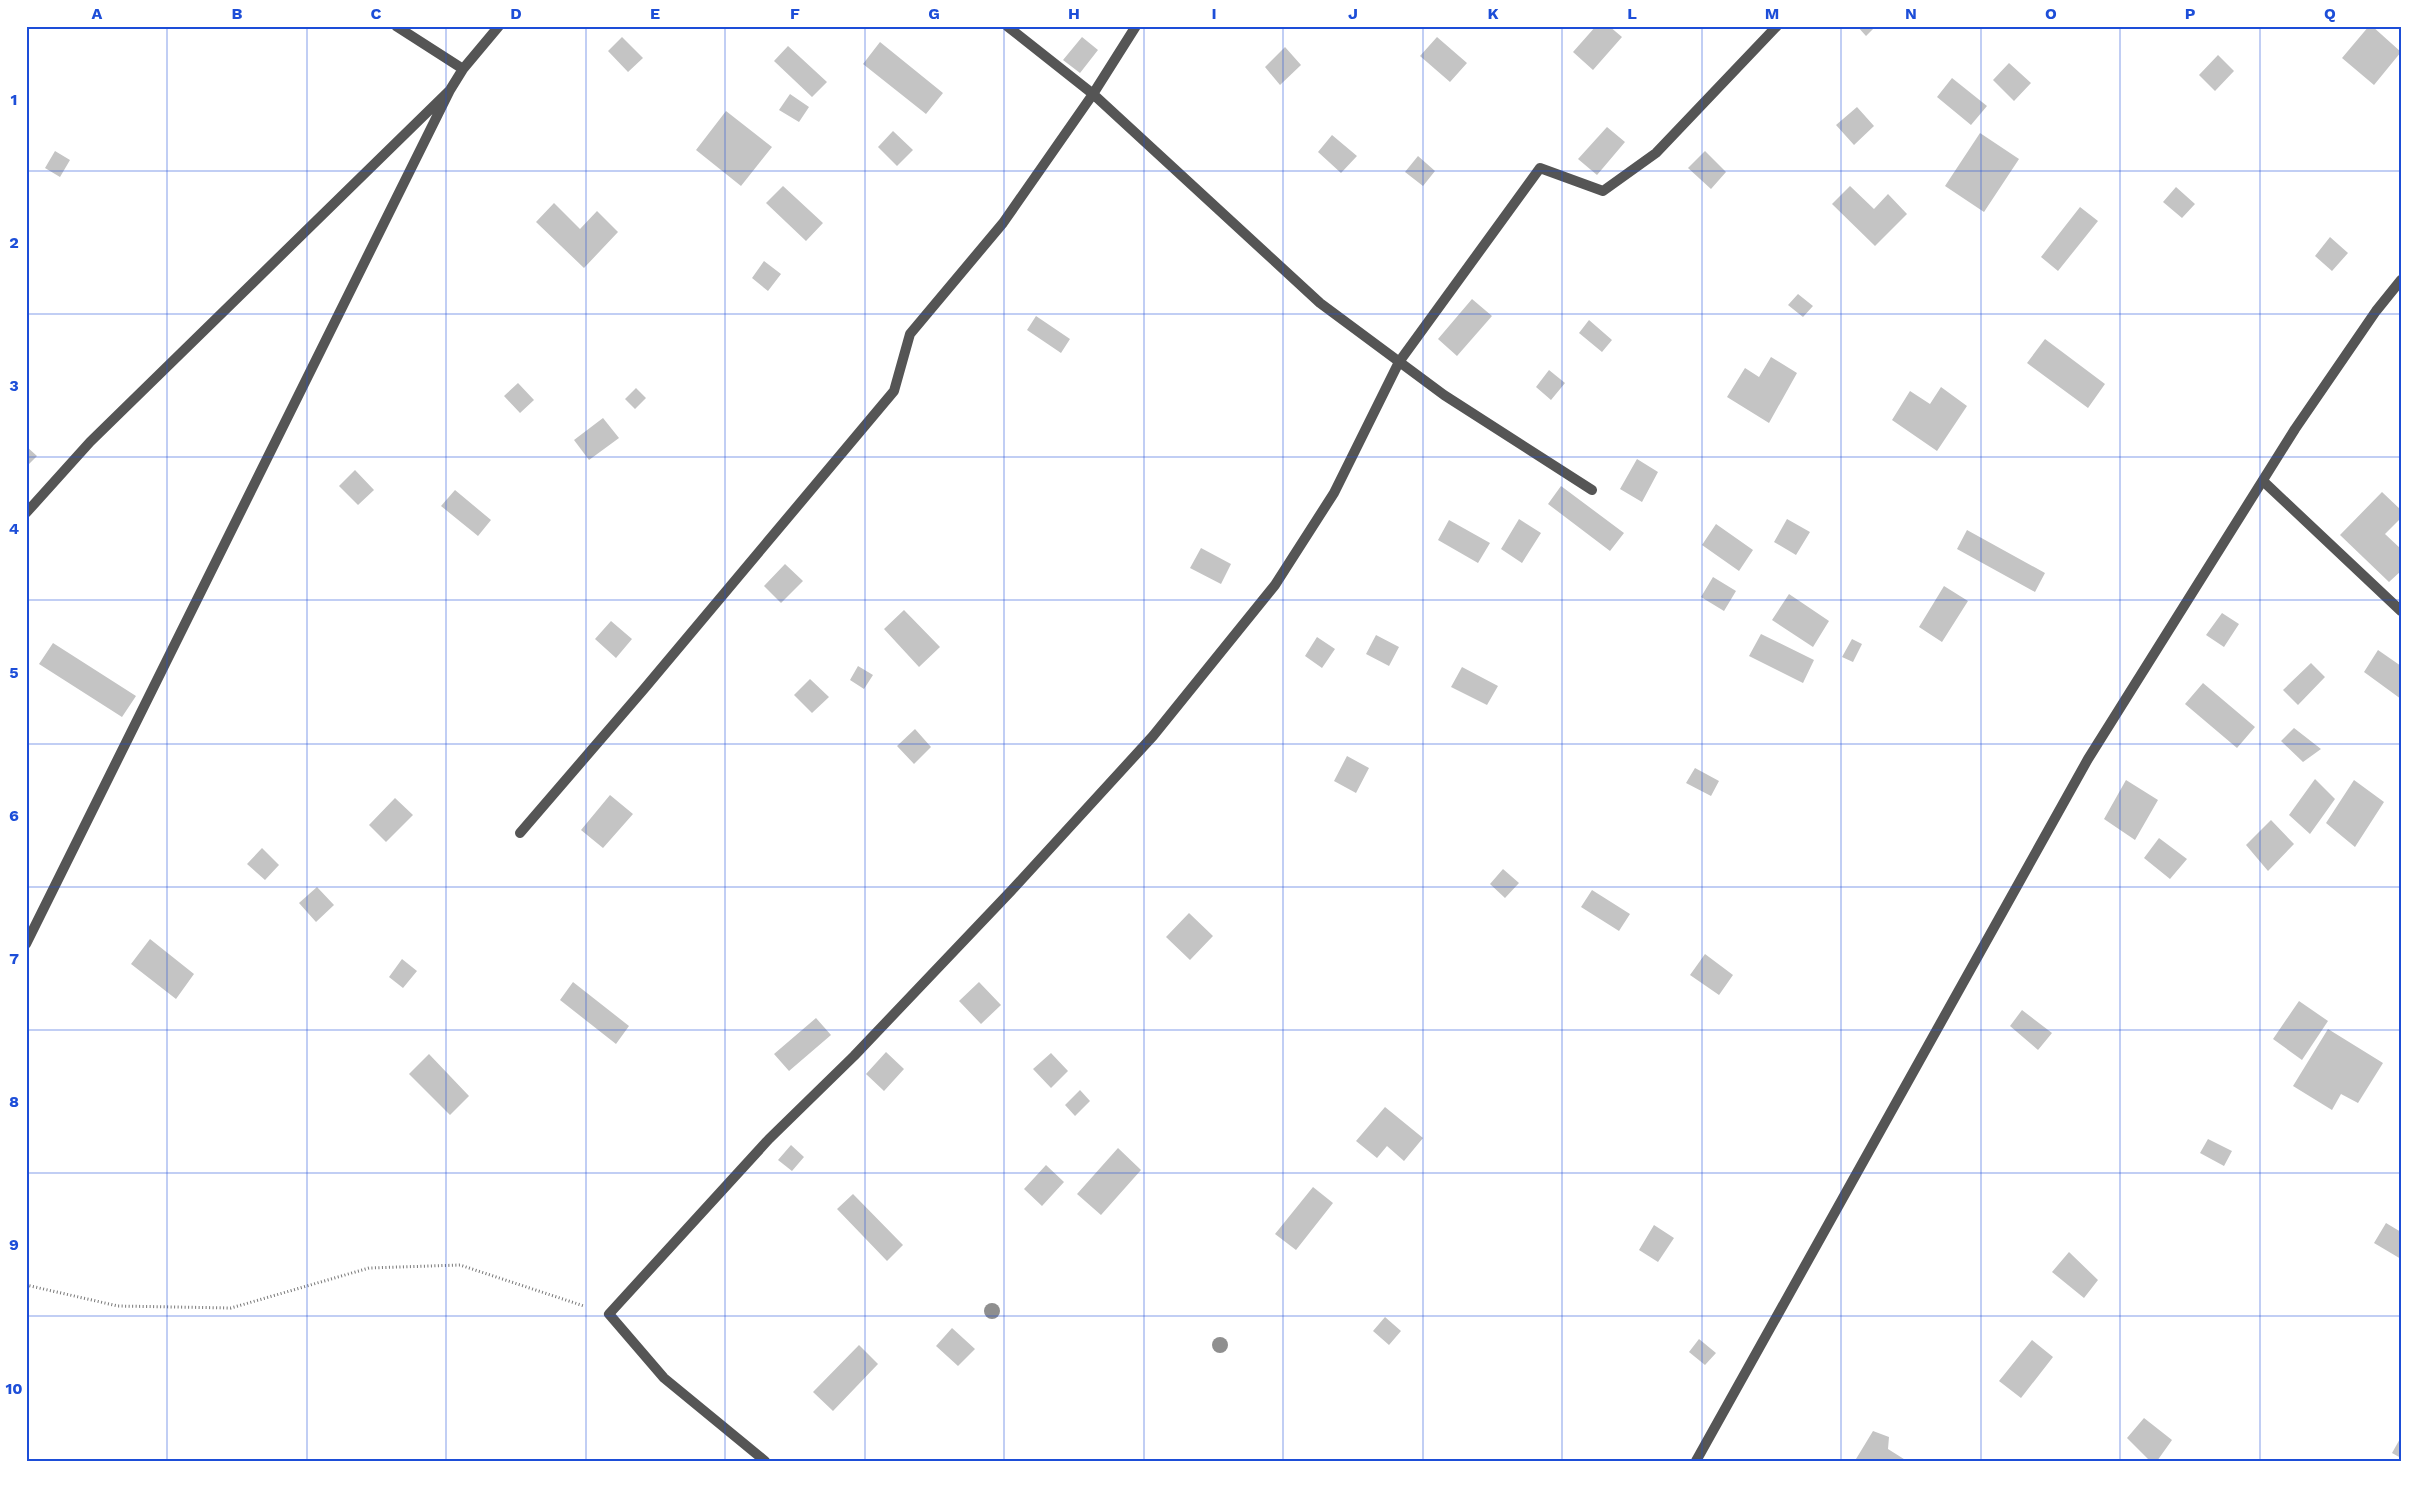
<svg xmlns="http://www.w3.org/2000/svg" width="2427" height="1487" font-family="'Work Sans',sans-serif">
	<style>
		.building { fill: #c4c4c4 }
		.lines { fill: none; stroke-linecap: round; stroke-linejoin: round }
		.path { stroke: #777; stroke-width: 3; stroke-dasharray: 1 2.5; stroke-linecap: butt }
		.lane { stroke: #555; stroke-width: 10 }
		.street { stroke: #555; stroke-width: 10 }
		.tree { fill: #8f8f8f }
		.grid { fill: none; stroke: #1d4ed8; stroke-width: 1; stroke-opacity: 0.55 }
		.neatline { fill: none; stroke: #1d4ed8; stroke-width: 2 }
		.grid-label { font-size: 16px; text-anchor: middle; font-weight: bold; fill: #1d4ed8 }
	</style>
	<rect width="100%" height="100%" fill="#fff"/>
	<path class="building" d="M1596 26H1609L1622 37 1593 70 1573 52Z
		M1857 26H1876L1866 36Z
		M2369 26H2372L2401 52 2374 85 2342 58Z
		M622 37 643 58 628 72 608 51Z
		M1082 37 1098 50 1080 73 1063 60Z
		M1437 37 1467 63 1450 82 1420 56Z
		M880 42 943 93 926 114 863 64Z
		M788 46 827 82 812 97 774 61Z
		M1285 47 1301 65 1280 85 1265 67Z
		M2218 55 2234 71 2215 91 2199 75Z
		M2009 63 2031 83 2014 101 1993 80Z
		M1952 78 1987 106 1971 125 1937 97Z
		M790 94 809 107 799 122 779 110Z
		M1857 107 1874 126 1854 145 1836 125Z
		M726 111 772 147 741 186 696 150Z
		M1607 127 1625 142 1597 175 1578 159Z
		M893 131 913 150 897 166 878 147Z
		M1980 133 2019 159 1984 212 1945 186Z
		M1332 135 1357 156 1341 173 1318 152Z
		M55 151 70 160 60 177 45 168Z
		M1705 151 1726 172 1711 189 1688 168Z
		M1418 156 1435 171 1423 186 1405 172Z
		M783 186 823 223 806 241 766 203Z
		M1850 186 1874 209 1888 194 1907 214 1875 246 1832 204Z
		M2176 187 2195 204 2182 218 2163 202Z
		M554 203 580 229 597 211 618 232 584 268 536 222Z
		M2080 207 2098 221 2058 271 2041 257Z
		M2330 237 2348 253 2332 271 2315 256Z
		M764 261 781 274 768 291 752 278Z
		M1798 294 1813 306 1803 317 1788 305Z
		M1472 299 1492 316 1457 356 1438 339Z
		M1036 316 1070 339 1061 353 1027 330Z
		M1589 320 1612 340 1602 352 1579 333Z
		M2045 339 2105 384 2088 408 2027 363Z
		M1771 357 1797 373 1769 423 1727 397 1745 368 1759 377Z
		M1549 370 1565 383 1551 400 1536 387Z
		M518 383 534 400 520 413 504 396Z
		M1941 387 1967 406 1937 451 1892 420 1910 391 1930 404Z
		M636 388 646 398 635 409 625 399Z
		M603 418 619 438 589 460 574 440Z
		M26 446 37 456 26 467Z
		M1637 459 1658 472 1642 502 1620 489Z
		M355 470 374 490 358 505 339 486Z
		M1561 486 1624 533 1610 551 1548 504Z
		M455 490 491 520 478 536 441 506Z
		M2382 492 2401 510V518L2385 534 2401 549V571L2389 582 2340 535Z
		M1519 519 1541 533 1522 563 1501 549Z
		M1787 519 1810 532 1796 555 1774 542Z
		M1449 520 1490 543 1478 563 1438 540Z
		M1716 524 1753 550 1739 571 1702 545Z
		M1967 530 2045 573 2035 592 1957 549Z
		M1201 548 1231 564 1221 584 1190 568Z
		M785 564 803 581 781 603 764 586Z
		M1713 577 1736 591 1724 611 1701 597Z
		M1944 586 1968 601 1942 642 1919 627Z
		M1789 594 1829 621 1813 647 1772 620Z
		M904 610 940 647 919 667 884 629Z
		M2222 613 2239 624 2224 647 2206 635Z
		M611 621 632 639 616 658 595 639Z
		M1761 634 1814 660 1803 683 1749 656Z
		M1376 635 1399 647 1389 666 1366 654Z
		M1317 637 1335 649 1322 668 1305 656Z
		M1852 639 1862 644 1853 662 1842 657Z
		M53 643 136 696 122 717 39 664Z
		M2378 650 2401 666V699L2364 672Z
		M2311 663 2325 677 2298 705 2283 690Z
		M858 666 873 675 864 689 850 680Z
		M1462 667 1498 686 1487 705 1451 687Z
		M810 679 829 697 812 713 794 695Z
		M2203 683 2255 727 2237 748 2185 704Z
		M2294 728 2321 749 2303 762 2281 741Z
		M915 729 931 747 914 764 897 746Z
		M1347 756 1369 768 1356 793 1334 781Z
		M1695 768 1719 781 1711 796 1686 783Z
		M2315 779 2335 799 2310 834 2289 815Z
		M2126 780 2158 800 2135 840 2104 819Z
		M2354 780 2384 802 2355 847 2326 823Z
		M610 795 633 814 603 848 581 830Z
		M395 798 413 815 386 842 369 825Z
		M2271 820 2294 844 2268 871 2246 845Z
		M2159 838 2187 859 2170 879 2144 858Z
		M262 848 279 865 265 880 247 864Z
		M1503 869 1519 883 1505 898 1490 884Z
		M317 887 334 905 316 922 299 903Z
		M1592 890 1630 914 1619 931 1581 907Z
		M1189 913 1213 936 1190 960 1166 937Z
		M150 939 194 974 176 999 131 964Z
		M1705 954 1733 975 1719 995 1690 975Z
		M402 959 417 971 403 988 389 977Z
		M573 982 629 1026 616 1044 560 1000Z
		M979 982 1001 1005 981 1024 959 1001Z
		M2299 1001 2328 1021 2302 1060 2273 1039Z
		M2022 1010 2052 1033 2038 1050 2010 1026Z
		M816 1018 831 1035 789 1071 774 1054Z
		M2328 1029 2383 1063 2358 1103 2341 1094 2332 1110 2293 1086Z
		M886 1052 904 1069 884 1091 866 1074Z
		M1051 1053 1068 1071 1051 1088 1033 1069Z
		M429 1054 469 1096 450 1115 409 1074Z
		M1080 1090 1090 1101 1075 1116 1065 1105Z
		M1385 1107 1423 1138 1404 1161 1387 1146 1377 1158 1356 1141Z
		M2208 1139 2232 1151 2224 1166 2200 1153Z
		M791 1145 804 1157 792 1171 778 1160Z
		M1118 1148 1141 1170 1101 1215 1077 1194Z
		M1046 1165 1064 1182 1042 1206 1024 1189Z
		M1313 1187 1333 1203 1296 1250 1275 1234Z
		M853 1194 903 1245 887 1261 837 1209Z
		M2386 1223 2401 1232V1259L2374 1243Z
		M1654 1225 1674 1238 1658 1262 1639 1250Z
		M2069 1252 2098 1280 2084 1298 2052 1272Z
		M1385 1317 1401 1331 1389 1345 1373 1331Z
		M952 1328 975 1349 958 1366 936 1346Z
		M1699 1339 1716 1353 1705 1365 1689 1352Z
		M2032 1340 2053 1357 2021 1398 1999 1381Z
		M859 1345 878 1364 833 1411 813 1392Z
		M2144 1418 2172 1440 2157 1461H2150L2127 1438Z
		M1873 1431 1889 1437 1888 1449 1907 1461H1859L1856 1459Z
		M2401 1437V1458L2392 1453Z"/>
	<g class="lines">
		<path class="path" d="M26 1285 118 1306 231 1308 369 1268 460 1265 584 1306"/>
		<path class="lane" d="M1007 26 1093 94 1320 303 1444 395 1592 490
			M2263 481 2401 611
			M520 833 644 689 894 391 910 334 1003 223 1093 94 1136 26
			M765 1461 664 1378 609 1314 769 1139 854 1056 1011 891 1153 736 1275 585 1334 493 1399 362 1540 168 1603 191 1656 153 1777 26"/>
		<path class="street" d="M396 26 463 69
			M26 513 90 442 450 90 463 69 499 26
			M26 944 450 90
			M1696 1461 2088 759 2295 429 2376 311 2401 280"/>
	</g>
	<g class="tree">
		<circle cx="992" cy="1311" r="8"/>
		<circle cx="1220" cy="1345" r="8"/>
	</g>
	<path class="grid" d="M167 26V1461M307 26V1461M446 26V1461M586 26V1461M725 26V1461M865 26V1461M1004 26V1461M1144 26V1461M1283 26V1461M1423 26V1461M1562 26V1461M1702 26V1461M1841 26V1461M1981 26V1461M2120 26V1461M2260 26V1461M26 171H2401M26 314H2401M26 457H2401M26 600H2401M26 744H2401M26 887H2401M26 1030H2401M26 1173H2401M26 1316H2401"/>
	<rect width="2427" height="1487" fill="none" stroke="#ffffff" stroke-width="55"/>
	<rect x="28" y="28" width="2372" height="1432" class="neatline"/>
	<g class="grid-label">
		<text x="97" y="19">A</text>
		<text x="237" y="19">B</text>
		<text x="376" y="19">C</text>
		<text x="516" y="19">D</text>
		<text x="655" y="19">E</text>
		<text x="795" y="19">F</text>
		<text x="934" y="19">G</text>
		<text x="1074" y="19">H</text>
		<text x="1214" y="19">I</text>
		<text x="1353" y="19">J</text>
		<text x="1493" y="19">K</text>
		<text x="1632" y="19">L</text>
		<text x="1772" y="19">M</text>
		<text x="1911" y="19">N</text>
		<text x="2051" y="19">O</text>
		<text x="2190" y="19">P</text>
		<text x="2330" y="19">Q</text>
		<text x="14" y="105">1</text>
		<text x="14" y="248">2</text>
		<text x="14" y="391">3</text>
		<text x="14" y="534">4</text>
		<text x="14" y="678">5</text>
		<text x="14" y="821">6</text>
		<text x="14" y="964">7</text>
		<text x="14" y="1107">8</text>
		<text x="14" y="1250">9</text>
		<text x="14" y="1394">10</text>
	</g>
</svg>
